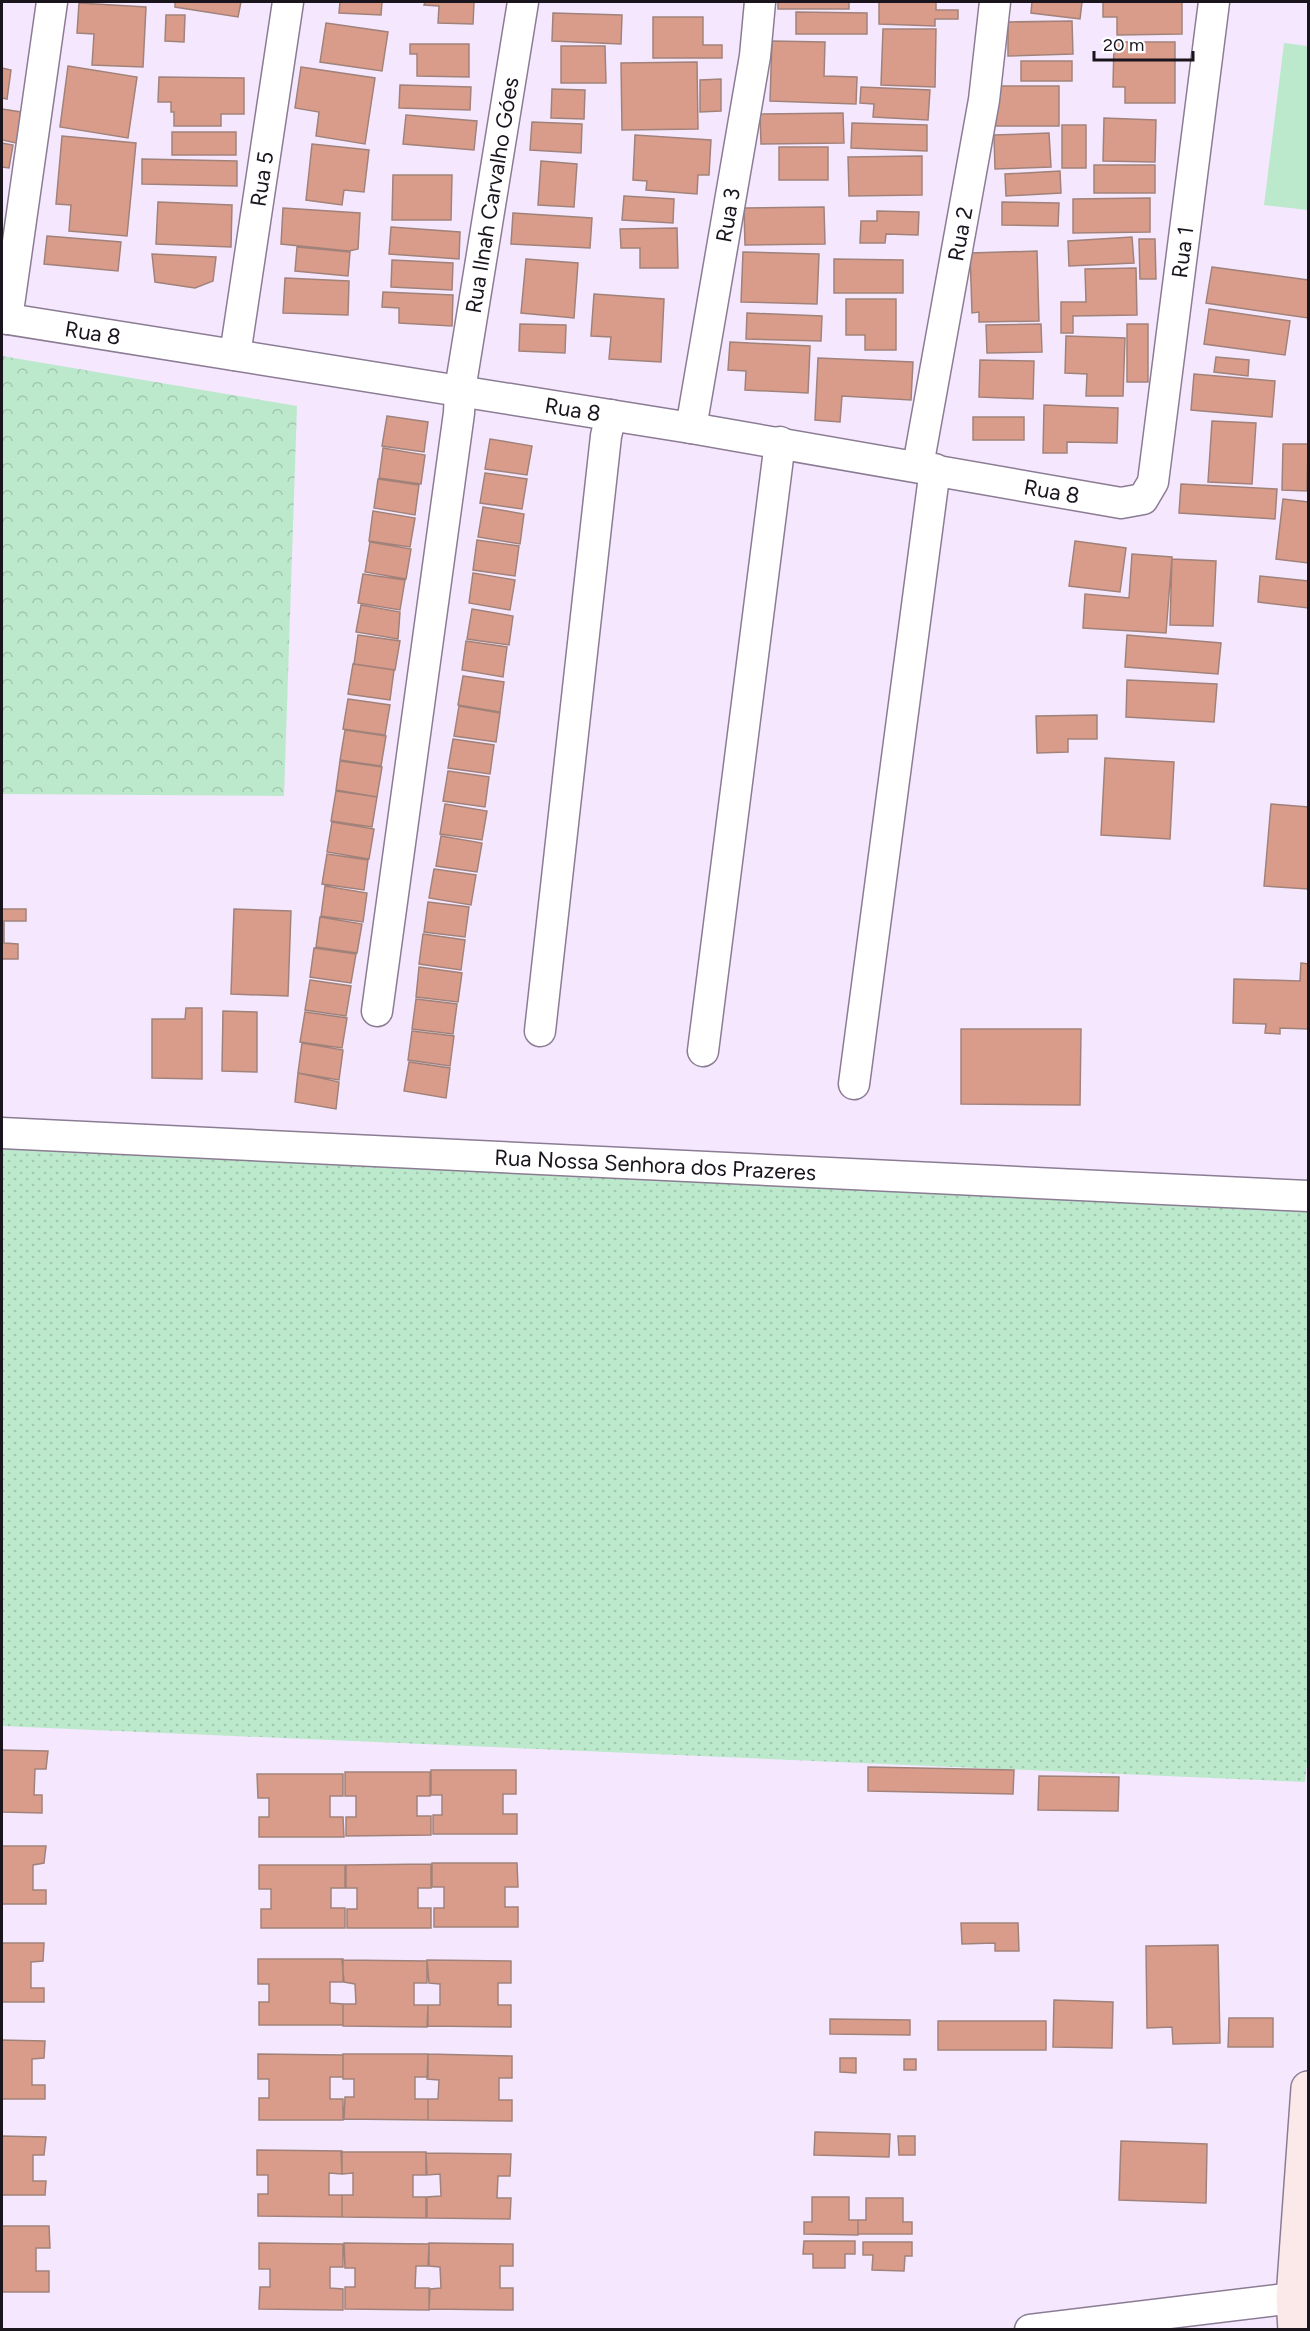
<svg xmlns="http://www.w3.org/2000/svg" width="1310" height="2331" font-family="Figtree,sans-serif">
	<style>
		.grass { fill: url(#grass-dots) }
		.forest { fill: url(#forest-crowns) }
		.pitch { fill: #bce9cc }
		.building { fill: #da9c8a; stroke: #a1827a; stroke-width: 1.5 }
		.lines { fill: none; stroke-linecap: round; stroke-linejoin: round }
		.minor-casing { stroke: #8b7c94; stroke-width: 33 }
		.secondary-casing { stroke: #8b7c94; stroke-width: 36 }
		.minor { stroke: #fff; stroke-width: 30 }
		.secondary { stroke: #fae9e8; stroke-width: 33 }
		.labels { text-anchor: middle; dominant-baseline: central; stroke-width: 6; stroke-linejoin: round; paint-order: stroke }
		.street-label { font-size: 22px; fill: #1a141d; stroke: #fff }
	</style>
	<defs>
		<pattern id="grass-dots" width="8" height="8" patternUnits="userSpaceOnUse" patternTransform="scale(1.5)"><rect width="8" height="8" fill="#bce9cc"/><path d="M2 2h.1M6 6h.1" fill="none" stroke="#a1c7af" stroke-width="1.8" stroke-linecap="round"/></pattern>
		<pattern id="forest-crowns" width="20" height="18" patternUnits="userSpaceOnUse" patternTransform="scale(1.5)"><rect width="20" height="18" fill="#bce9cc"/><path d="M2 6a3 3 0 1 1 6 0M12 15a3 3 0 1 1 6 0" fill="none" stroke="#a1c7af"/></pattern>
	</defs>
	<rect width="100%" height="100%" fill="#f5e8fe"/>
	<path class="grass" d="M2 1137 1308 1202V1753L1305 1782 2 1726Z"/>
	<path class="forest" d="M2 356 297 406 284 796 2 794Z"/>
	<path class="pitch" d="M1284 43 1308 46V210L1264 205Z"/>
	<path class="building" d="M175 2H241L238 17 175 7Z
		M340 2H382L381 15 339 13Z
		M425 2H474L473 24 438 23 439 6 424 5Z
		M778 2H849V9H778Z
		M879 2H936V10H958V19H935V26L879 24Z
		M1032 2H1082L1080 19 1031 13Z
		M1103 2H1182V34L1117 35V17H1103Z
		M79 3 146 7 143 67 92 65 94 34 77 33Z
		M796 12 867 13V34H796Z
		M553 13 622 15 621 44 552 41Z
		M166 15H185L184 42 165 41Z
		M653 17H703V45H722V58H653Z
		M1072 21 1073 54 1008 56V22Z
		M326 23 388 32 382 71 320 62Z
		M883 29H936L935 87 881 85Z
		M772 41 825 42 824 76 857 77 856 104 770 101Z
		M1114 42H1175V103H1125V87H1113Z
		M410 44H469V77L417 76V54H410Z
		M561 46H605L606 83H561Z
		M1021 61H1072V81H1021Z
		M697 62 698 129 622 130 621 63Z
		M68 66 137 77 128 138 60 127Z
		M301 67 375 78 365 144 316 136 319 112 295 108Z
		M2 68 11 70 7 99 2 98Z
		M159 77 244 78V114H221V126H174V112H171V102H158Z
		M721 79V111L700 112V80Z
		M400 85 471 87 470 110 399 108Z
		M993 86H1059V126H993Z
		M861 87 930 90 928 120 873 117 874 104 860 103Z
		M552 89 585 90 584 119 551 118Z
		M2 109 21 112 17 143 2 140Z
		M843 113 844 143 761 144 760 114Z
		M406 115 477 121 474 150 403 144Z
		M1104 118 1156 120 1155 162 1103 161Z
		M532 122 582 124 581 153 530 150Z
		M852 123 927 125V151L851 148Z
		M1062 125H1086V168H1062Z
		M172 132H236V155H172Z
		M1049 133 1051 167 995 169 994 135Z
		M635 135 711 140 709 175H698L697 194 646 190 647 181 633 180Z
		M62 136 136 143 127 236 69 231 71 205 56 204Z
		M2 143 13 145 9 168 2 167Z
		M312 144 369 150 364 192 344 190 342 205 306 200Z
		M779 147H828V180H779Z
		M922 156V195L849 196 848 157Z
		M142 159 237 161V186L142 184Z
		M541 161 577 164 574 207 538 205Z
		M1094 165H1155V193H1094Z
		M1060 171 1061 193 1006 196 1005 174Z
		M393 175H452L451 220H392Z
		M624 196 674 199 673 223 622 220Z
		M1150 198V232L1073 233V199Z
		M158 202 232 205 231 247 156 244Z
		M1002 202 1059 203 1058 226 1002 225Z
		M824 207 825 244 745 245 744 208Z
		M283 208 360 213 358 249 349 251 281 244Z
		M877 211 919 212 918 235 886 234 885 243H860L861 221H877Z
		M513 213 592 218 590 248 511 244Z
		M391 227 460 232 459 259 389 254Z
		M677 228 678 268H640V248H621L620 229Z
		M47 236 121 242 118 271 44 264Z
		M1132 237 1134 263 1069 266 1068 241Z
		M1139 239H1155L1156 279H1140Z
		M297 247 350 252 348 276 295 271Z
		M1037 251 1039 321 979 322V312L972 313 970 253Z
		M743 252 819 254 817 304 741 302Z
		M152 254 216 257 213 281 195 288 155 282Z
		M526 259 578 263 574 318 521 313Z
		M834 259 903 260V293H834Z
		M392 260 453 263 452 290 391 287Z
		M1212 267 1308 280V318L1206 303Z
		M1136 268 1137 315 1073 316V333H1061V302H1086L1085 269Z
		M285 278 349 281 348 315 283 313Z
		M383 292 453 295 452 326 399 323V308L382 307Z
		M594 294 664 299 661 362 609 359 611 337 591 336Z
		M846 299H896V350H865V335H846Z
		M1209 309 1290 321 1285 355 1204 344Z
		M747 313 822 316 821 341 746 339Z
		M520 324 566 325 565 353 519 351Z
		M1041 324 1042 352 987 353 986 325Z
		M1127 324H1148V382H1127Z
		M1066 336 1125 338 1123 396H1086L1087 374 1065 373Z
		M730 342 810 346 808 393 745 390 746 371 728 370Z
		M1216 357 1249 360 1248 376 1214 372Z
		M818 358 913 362 911 400 842 396 840 422 815 420Z
		M980 360 1034 361 1033 399 979 397Z
		M1194 374 1275 381 1272 417 1191 410Z
		M1044 405 1118 408 1117 443 1067 442V453H1043Z
		M387 416 428 422 424 452 382 446Z
		M973 417H1024V440H973Z
		M1212 421 1256 423 1252 484 1208 482Z
		M490 439 532 446 527 475 485 469Z
		M1283 444H1308L1307 491 1282 490Z
		M383 448 425 455 421 484 379 478Z
		M485 473 527 479 522 509 480 503Z
		M378 479 419 485 415 515 374 508Z
		M1181 484 1277 489 1275 519 1179 513Z
		M1283 499 1308 502V563L1276 559Z
		M483 507 524 514 520 544 478 537Z
		M373 511 415 518 410 547 369 541Z
		M477 540 519 546 515 576 473 570Z
		M1075 541 1126 548 1120 592 1069 586Z
		M370 542 411 549 406 579 365 572Z
		M1132 554 1172 557 1166 633 1083 628 1085 594 1129 598Z
		M1172 559 1216 561 1213 626 1170 625Z
		M473 573 515 580 510 610 469 603Z
		M363 574 405 580 400 610 358 603Z
		M1260 576 1308 581V608L1258 602Z
		M361 605 400 612 398 639 356 632Z
		M472 609 513 616 509 645 467 639Z
		M358 635 400 641 395 670 354 664Z
		M1127 635 1221 643 1218 674 1125 667Z
		M466 641 507 647 503 677 462 670Z
		M353 664 394 670 390 700 348 694Z
		M463 676 504 682 500 712 458 705Z
		M1127 680 1217 684 1214 722 1126 717Z
		M348 699 390 705 385 735 343 729Z
		M459 706 500 713 496 742 454 736Z
		M1097 715V739H1068V752L1037 753 1036 716Z
		M345 730 386 736 381 766 340 760Z
		M453 739 494 745 490 774 448 768Z
		M1105 758 1174 762 1170 839 1101 835Z
		M340 761 382 767 377 797 336 790Z
		M448 771 489 777 485 807 443 801Z
		M336 791 377 797 372 827 331 821Z
		M445 804 487 811 482 840 440 834Z
		M1271 804 1308 807V889L1264 886Z
		M332 822 374 829 369 859 327 852Z
		M441 836 482 843 477 872 436 866Z
		M327 854 368 860 364 890 322 884Z
		M434 869 476 875 471 905 429 898Z
		M325 886 367 893 363 922 321 916Z
		M428 902 469 907 465 937 424 932Z
		M2 909H26V921H4V943L18 944V959H2Z
		M234 909 291 911 288 996 231 994Z
		M320 917 362 924 357 953 316 947Z
		M423 934 465 940 461 970 419 964Z
		M314 948 356 954 351 983 310 977Z
		M1301 963 1308 964V1029L1280 1028V1034L1265 1033 1266 1024 1233 1023 1234 979 1300 981Z
		M419 967 462 973 458 1002 416 997Z
		M310 980 351 986 346 1016 305 1010Z
		M416 999 457 1004 453 1034 412 1029Z
		M186 1008H202V1079L152 1078V1019H185Z
		M223 1011 257 1012V1072L222 1071Z
		M305 1012 347 1018 342 1048 300 1042Z
		M961 1029H1081L1080 1105 961 1104Z
		M412 1031 454 1036 450 1066 408 1060Z
		M302 1043 343 1050 339 1080 298 1073Z
		M409 1062 450 1068 446 1098 404 1091Z
		M298 1073 339 1082 336 1109 295 1102Z
		M2 1750 48 1751 46 1769H35L34 1795H42V1813L2 1812Z
		M868 1767 1014 1770 1013 1794 868 1791Z
		M431 1770H516V1794H503V1814H517V1834H433V1815H442V1795H431Z
		M345 1772H430V1796H417V1816H431V1835L346 1836V1817H356V1796H345Z
		M257 1774H343V1796H330V1817H343L344 1837H259V1817H269V1798H258Z
		M1039 1776 1119 1777 1118 1811 1038 1810Z
		M2 1846H46L44 1863 33 1865V1890H46V1904H2Z
		M432 1863H517L518 1887H505V1907H518V1927H434V1908H444V1887H432Z
		M431 1864V1888H418V1908H431V1928H347V1909H357V1888H346V1865Z
		M259 1865H345V1888H331V1908H345V1928H261V1909H271V1889H259Z
		M961 1923H1018L1019 1951H995V1943L962 1944Z
		M2 1943H44L43 1961 31 1962V1988H44V2002H2Z
		M1218 1945 1220 2043 1173 2044 1172 2027 1147 2028 1146 1946Z
		M258 1959H343V1982H330V2003L343 2004V2025H259V2002H269V1984H258Z
		M342 1960 427 1961V1983H414V2005H428L427 2027 343 2026V2004H356L355 1984 344 1982Z
		M427 1960 511 1961V1983H498V2005H511V2027L428 2026V2005H440V1984L429 1983Z
		M1054 2000 1113 2002 1112 2048 1053 2047Z
		M1229 2018H1273V2047H1228Z
		M830 2019 910 2020V2035L830 2034Z
		M938 2021H1046V2050H938Z
		M2 2040 45 2041 44 2058 32 2059V2085H45V2099H2Z
		M258 2054 343 2055V2077H330V2099H343V2120H259V2098H269V2079H258Z
		M343 2054H428V2077H415V2099H428V2120L344 2119 345 2097H354V2079H343Z
		M428 2054 512 2056V2078H499V2100H512V2121L428 2120V2099H438L439 2080 427 2079Z
		M840 2058H856V2073L840 2072Z
		M904 2059H916V2070H904Z
		M815 2132 890 2134 889 2157 814 2155Z
		M2 2136 46 2137 44 2155H33V2181H46L45 2195H2Z
		M898 2136H915V2155H899Z
		M1121 2141 1207 2144 1206 2203 1119 2200Z
		M257 2150 342 2151V2174L329 2173V2195H342V2217L258 2216V2194H268V2175H257Z
		M341 2152H426V2175H413V2197H426V2218L342 2217V2195H353V2173L342 2174Z
		M426 2153 511 2154 510 2176H498L497 2198H511L510 2219 427 2218V2197L441 2196 440 2174 427 2175Z
		M812 2197H849V2220H858V2235L804 2234V2222H812Z
		M866 2198H903V2222H912V2234H858V2220H866Z
		M2 2226H49L50 2248H36V2271H49V2292H2Z
		M804 2241H855V2254H845V2268H813V2254H803Z
		M863 2242H912V2256H905L904 2271 872 2270 873 2255H863Z
		M259 2243 343 2244V2267H330V2288L343 2289V2310L259 2309 260 2287H270V2269H259Z
		M344 2243 429 2244 428 2266H416L415 2288H429V2310L345 2309V2287H355V2268H345Z
		M429 2243 513 2244V2266H500V2288H513V2310L429 2309 430 2289 441 2288 440 2267 429 2266Z"/>
	<g class="lines">
		<defs>
			<g id="minor">
				<path id="s1" d="M2 318 691 428 1121 503 1143 499 1153 482 1214 2"/>
				<path d="M7 319 52 2"/>
				<path id="s2" d="M235 355 288 2"/>
				<path id="s3" d="M691 428 755 56 760 2"/>
				<path id="s4" d="M918 466 984 100 995 2"/>
				<path id="s5" d="M377 1011 459 413 460 390 523 2"/>
				<path d="M540 1031 606 436 611 415"/>
				<path d="M703 1051 780 442"/>
				<path d="M854 1084 935 469"/>
				<path id="s6" d="M2 1133 1308 1196"/>
				<path d="M1030 2330 1293 2298"/>
			</g>
			<path id="secondary" d="M1295 2330 1293 2298 1308 2088"/>
		</defs>
		<use href="#minor" class="minor-casing"/>
		<use href="#secondary" class="secondary-casing"/>
		<use href="#minor" class="minor"/>
		<use href="#secondary" class="secondary"/>
	</g>
	<g class="labels">
		<g class="street-label">
			<text stroke="none"><textPath href="#s2" startOffset="178">Rua 5</textPath></text>
			<text stroke="none"><textPath href="#s5" startOffset="824">Rua Ilnah Carvalho Góes</textPath></text>
			<text stroke="none"><textPath href="#s3" startOffset="216">Rua 3</textPath></text>
			<text stroke="none"><textPath href="#s4" startOffset="236">Rua 2</textPath></text>
			<text stroke="none"><textPath href="#s1" startOffset="1408">Rua 1</textPath></text>
			<text stroke="none"><textPath href="#s1" startOffset="92">Rua 8</textPath></text>
			<text stroke="none"><textPath href="#s1" startOffset="578">Rua 8</textPath></text>
			<text stroke="none"><textPath href="#s1" startOffset="1064">Rua 8</textPath></text>
			<text stroke="none"><textPath href="#s6" startOffset="654">Rua Nossa Senhora dos Prazeres</textPath></text>
		</g>
	</g>
	<rect width="1310" height="2331" fill="none" stroke="#1a141d" stroke-width="6"/>
	<path d="M1094 51v9h99v-9" fill="none" stroke="#1a141d" stroke-width="3"/>
	<text x="1103" y="51" font-size="18" fill="#1a141d" stroke="#ffffff" stroke-width="4.5" paint-order="stroke">20 m</text>
</svg>
